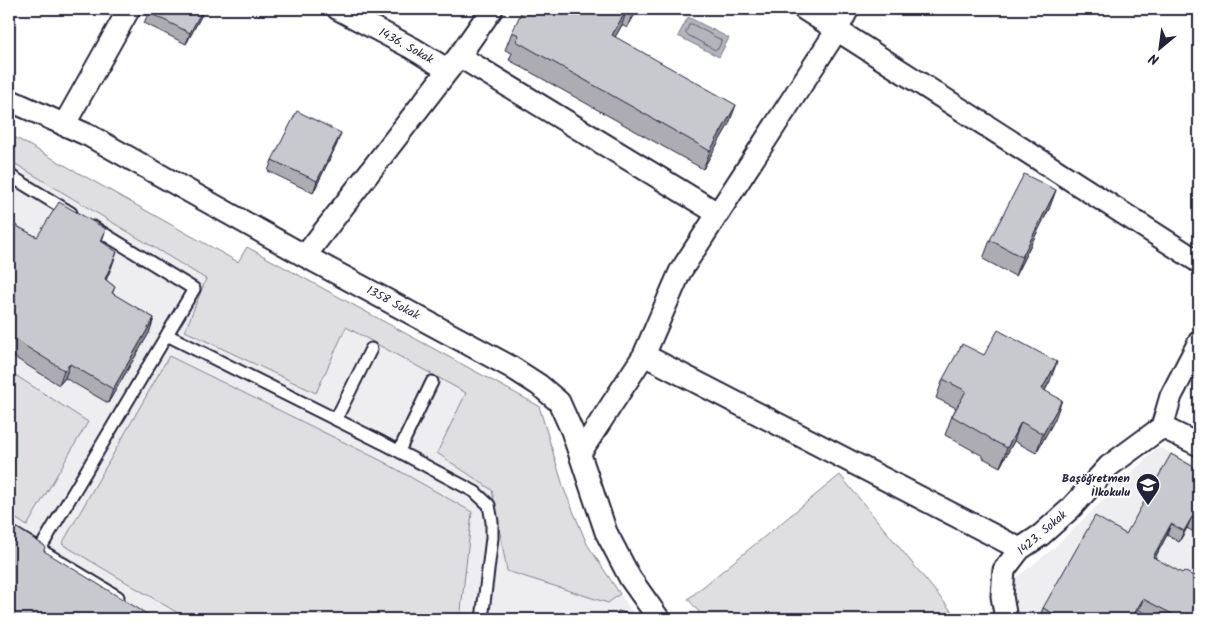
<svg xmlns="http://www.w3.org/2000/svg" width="1208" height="628" font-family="Kalam,sans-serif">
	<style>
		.built { fill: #eeeef1 }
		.green { fill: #dfdfe2; stroke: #80808e }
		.water { fill: #b4b4bc; stroke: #7a7a88 }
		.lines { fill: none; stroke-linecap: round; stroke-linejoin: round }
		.shore { stroke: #5c5c6f; stroke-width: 1 }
		.service-casing { stroke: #22223b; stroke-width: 15 }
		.minor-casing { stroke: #22223b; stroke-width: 25 }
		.service { stroke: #fff; stroke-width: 11 }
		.minor { stroke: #fff; stroke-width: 21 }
		.wall { fill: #acacb2; stroke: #22223b }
		.shaded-wall { fill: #8c8c91; stroke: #22223b }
		.building { fill: #c8c8cf; stroke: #22223b }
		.labels { text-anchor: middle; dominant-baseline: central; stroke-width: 4; stroke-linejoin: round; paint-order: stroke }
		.street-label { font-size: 12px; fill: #22223b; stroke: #fff }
		.poi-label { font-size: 12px; font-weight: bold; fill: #22223b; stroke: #fff; text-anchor: end }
	</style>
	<rect width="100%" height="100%" fill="#fff"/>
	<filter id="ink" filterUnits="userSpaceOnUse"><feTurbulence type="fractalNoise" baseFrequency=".02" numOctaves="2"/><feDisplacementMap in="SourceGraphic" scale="10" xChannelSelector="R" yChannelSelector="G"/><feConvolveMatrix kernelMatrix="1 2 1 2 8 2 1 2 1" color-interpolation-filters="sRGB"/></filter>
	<g filter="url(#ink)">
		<path class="built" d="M9 134 238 262 247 247 539 406 564 489 587 544 637 619H9Z
			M1158 447 1199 466V619H1018L1012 581 1055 547Z"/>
		<path class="green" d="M9 134 238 262 247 247 539 406 564 489 587 544 620 594 608 603 507 571 492 490 437 453 466 393 346 327 316 393 185 331 206 279 9 160Z
			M169 356 382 461 472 512 460 619H188L62 544Z
			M9 371 88 422 27 526 9 514Z
			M840 475 958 619H705L688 599Z"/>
		<path class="water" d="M688 17 729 38 719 57 678 36Z"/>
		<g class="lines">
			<path class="shore" d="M692 24 721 40V42L718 49 715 50 686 34V32L689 25Z"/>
			<defs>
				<path id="service" d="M9 175 71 213
					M167 335 383 443 475 492 489 505 492 522V538L482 619
					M336 419 371 349
					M399 451 432 382
					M9 531 118 597
					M40 549 194 289 93 227"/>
				<path id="minor" d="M338 9 412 48 448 70
					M804 9 837 30 848 9
					M459 56 717 213
					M9 100 90 136 305 256 511 367 539 385 559 402 572 431 606 532 630 578 659 619
					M64 125 129 9
					M305 256 459 56 492 9
					M644 355 1020 549
					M1162 427 1199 445
					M580 453 644 355 680 272 837 30 1199 262
					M1006 619 1002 596 1004 570 1020 549 1041 535 1070 509 1109 466 1162 427 1171 396 1199 342"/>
			</defs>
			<use href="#service" class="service-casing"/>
			<use href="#minor" class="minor-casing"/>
			<use href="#service" class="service"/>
			<use href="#minor" class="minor"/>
		</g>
		<path class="wall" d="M150 9H205L186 44 144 23Z
			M573 9H638L627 28 622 25 615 37 729 124 703 169 509 60 512 53 505 50 512 32 571 12Z
			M337 144 313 193 268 171 272 160Z
			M1056 190 1049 209 1015 276 983 259 990 240Z
			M9 222 37 237 106 229 102 241 112 266 106 280 115 287 112 294 154 318 149 333 108 403 65 378 59 385 9 354Z
			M984 355 1050 381 1045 391 1055 419 1036 453 1014 441 1000 467 983 458V456L945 435 952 416 956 408 936 398 943 379Z
			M1199 470V535L1187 528 1179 542 1167 535 1155 558 1199 619H1156L1139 610 1134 619H1039L1043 608Z"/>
		<path class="shaded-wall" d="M203 9H205L186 44 190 33Z
			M627 9 622 25 606 53 612 35Z
			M634 9H638L627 28Z
			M736 105 729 124 703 169 710 151Z
			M341 133 337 144 313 193 317 181Z
			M1056 190 1049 209 1015 276 1022 257Z
			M117 252 112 266 100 294 105 279Z
			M154 318 149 333 108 403 113 389Z
			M1057 362 1050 381 1035 408 1042 389Z
			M70 364 65 378 59 385 64 370Z
			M1062 400 1055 419 1036 453 1043 434Z
			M1021 422 1014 441 1000 467 1007 448Z
			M1192 517 1187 528 1179 542 1184 531Z
			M1171 524 1167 535 1149 568 1153 557Z
			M1143 599 1139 610 1134 619H1131Z"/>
		<path class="building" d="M150 9H203L190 33 148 12Z
			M523 9H565L571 12 573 9H627L612 35 736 105 710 151 516 41 519 35 512 32Z
			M297 111 341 133 317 181 272 160Z
			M1024 174 1056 190 1022 257 990 240Z
			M59 202 106 229 101 241 117 252 105 279 115 287 112 293 154 318 113 389 70 364 64 370 9 336V222L37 237Z
			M998 330 1057 362 1042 389 1062 400 1043 434 1021 422 1007 448 990 439V438L952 416 966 391 943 379 962 344 984 355Z
			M1171 454 1199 470V521L1192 517 1184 531 1171 524 1153 557 1182 573 1184 571 1197 578 1199 575V619H1182L1143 599 1131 619H1056L1058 616 1043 608 1095 516 1126 534Z
			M9 523 45 546 44 551 155 619H9Z
			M618 611 644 617 643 619H616Z"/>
	</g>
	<defs>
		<symbol id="school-pin" viewBox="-11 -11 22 30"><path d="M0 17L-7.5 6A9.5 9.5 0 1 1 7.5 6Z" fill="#22223b" stroke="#fff"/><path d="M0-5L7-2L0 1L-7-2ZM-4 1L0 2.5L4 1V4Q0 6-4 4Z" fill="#fff"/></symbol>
	</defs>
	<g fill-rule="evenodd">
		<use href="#school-pin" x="1134" y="471" width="28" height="38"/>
	</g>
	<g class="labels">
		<g class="street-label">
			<text transform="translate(406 46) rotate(29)">1436. Sokak</text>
			<text transform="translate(393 303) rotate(28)">1358 Sokak</text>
			<text transform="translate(1042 533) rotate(-41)">1423. Sokak</text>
		</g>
		<g class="poi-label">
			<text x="1130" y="478">Başöğretmen<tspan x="1130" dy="14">İlkokulu</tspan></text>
		</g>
	</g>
	<rect width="1208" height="628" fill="none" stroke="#fff" stroke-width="30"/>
	<rect x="15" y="15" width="1178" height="598" fill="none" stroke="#22223b" stroke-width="2" filter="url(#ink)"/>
	<g transform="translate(1160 48) rotate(209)" stroke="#ffffff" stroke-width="4" paint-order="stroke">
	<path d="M0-4L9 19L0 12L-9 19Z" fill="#22223b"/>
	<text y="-8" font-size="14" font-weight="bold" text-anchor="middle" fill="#22223b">N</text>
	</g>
</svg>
